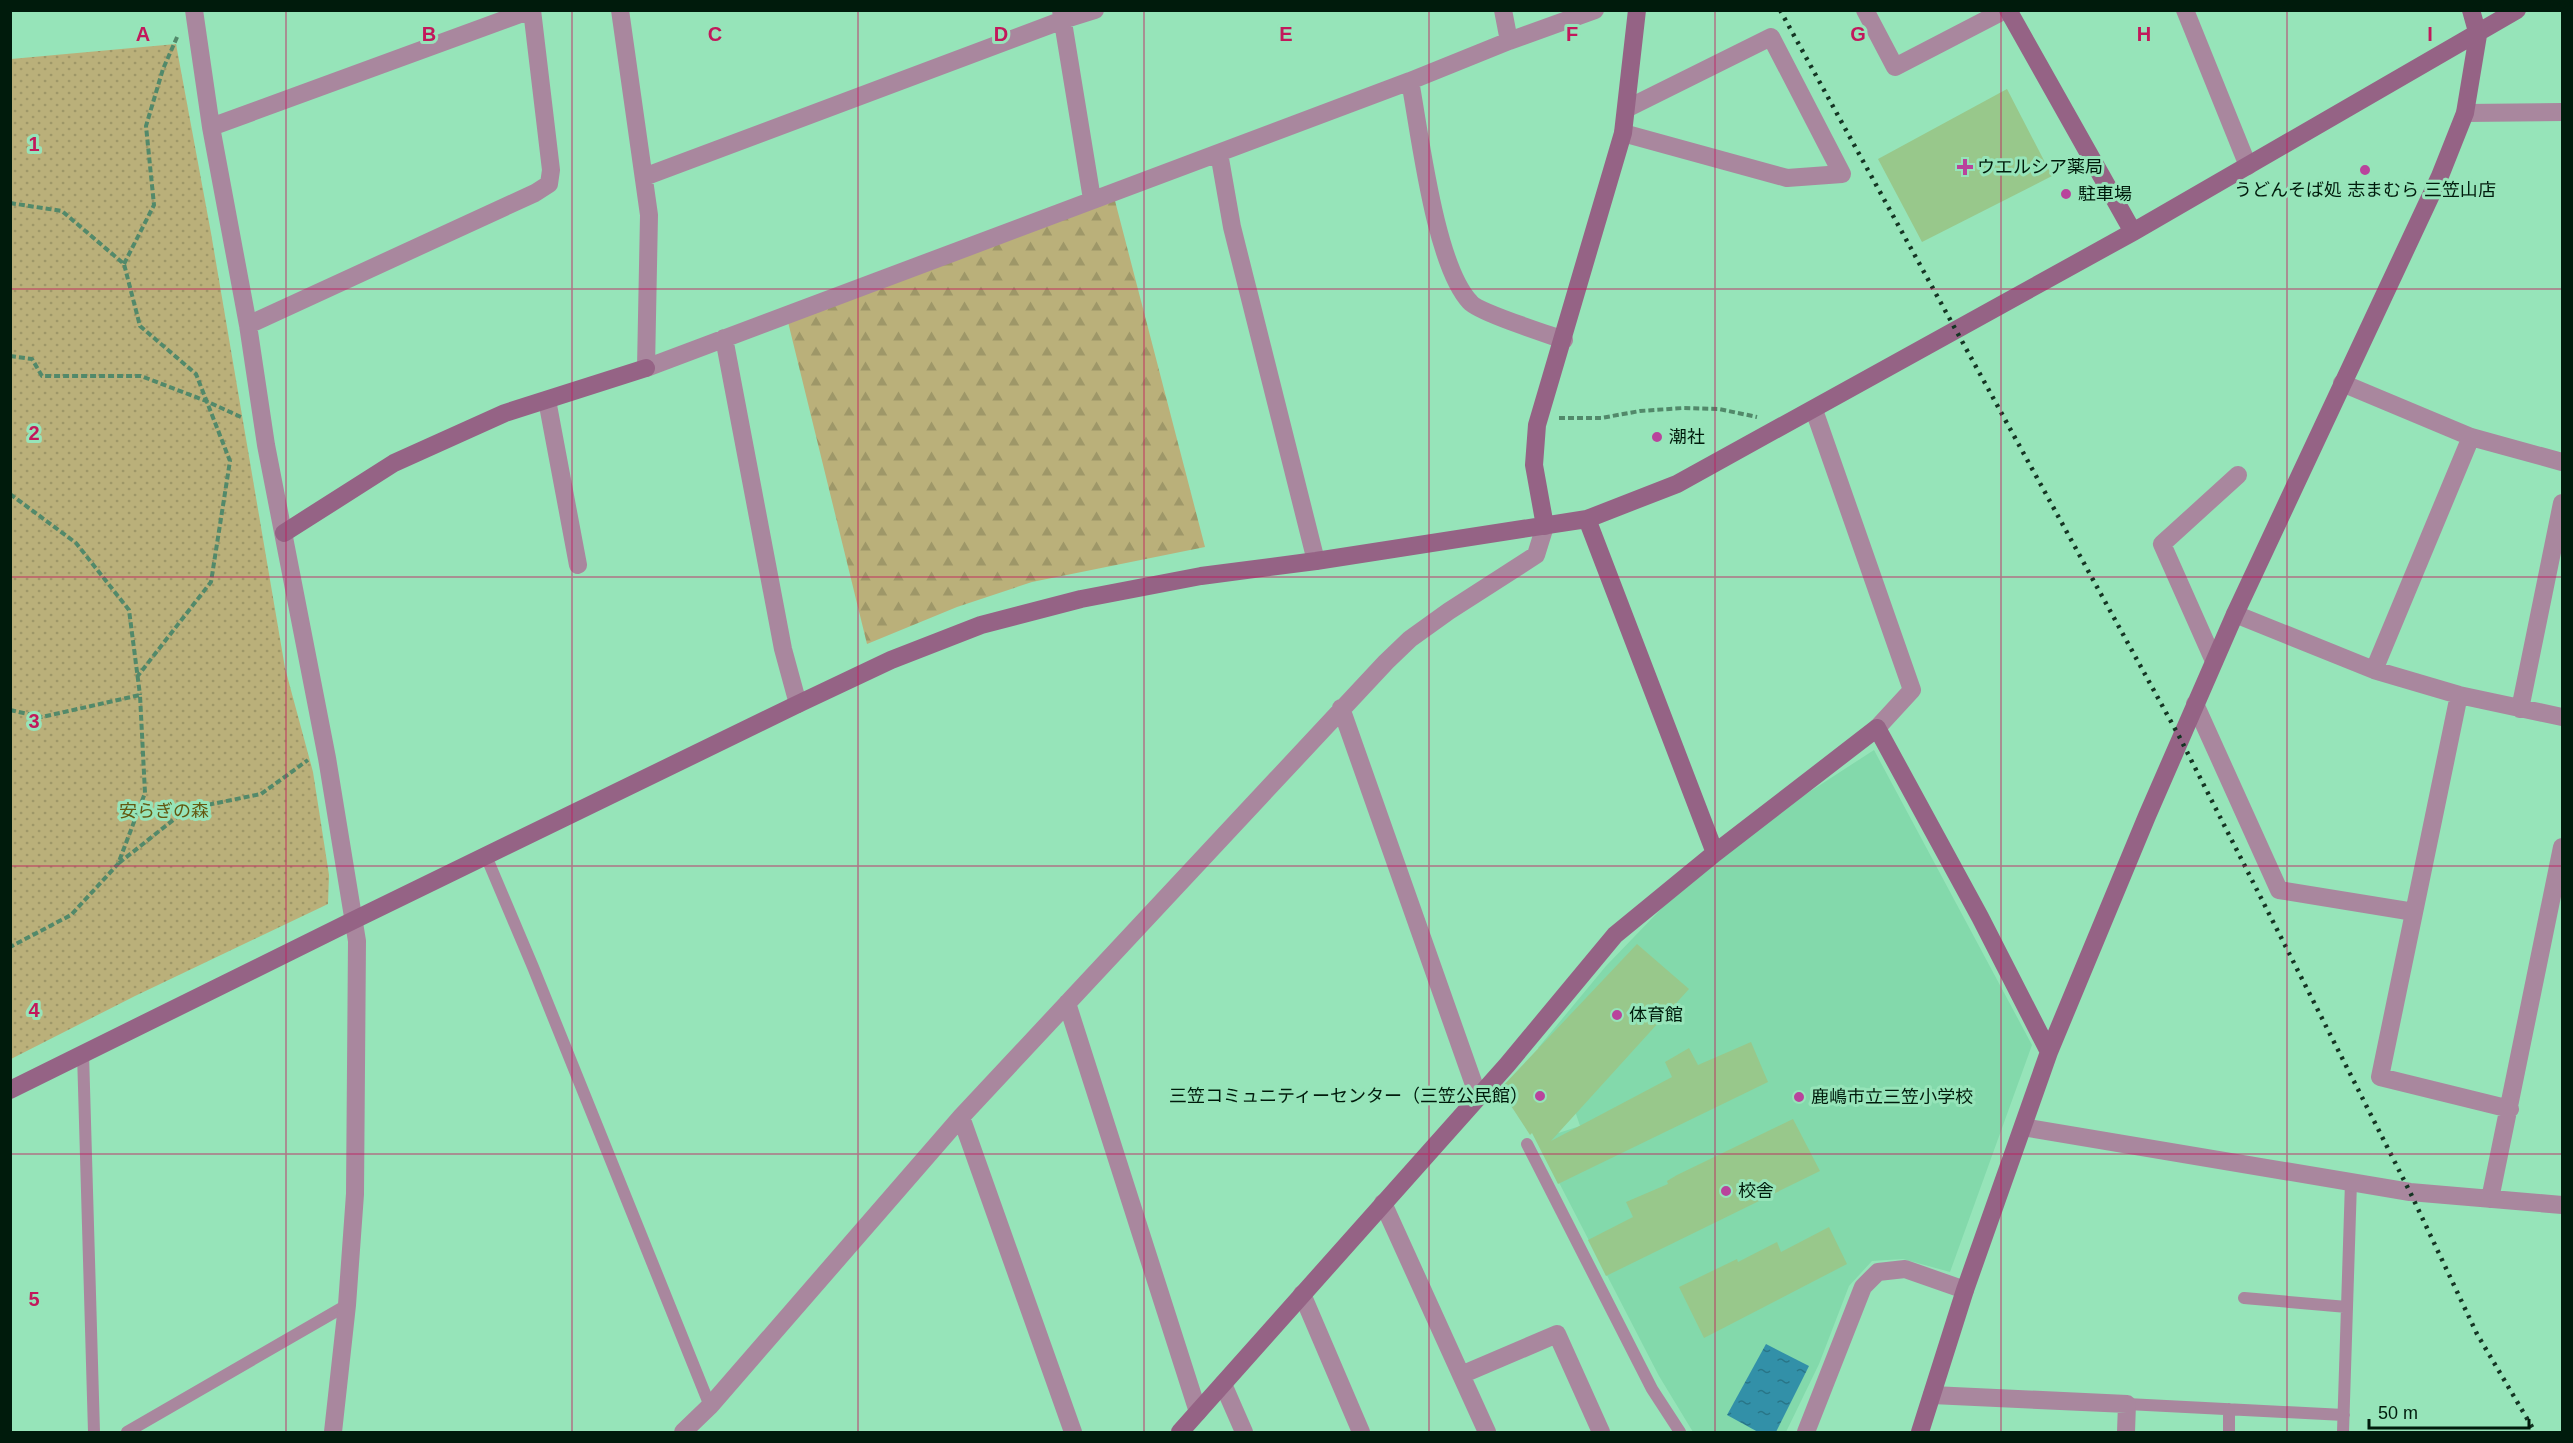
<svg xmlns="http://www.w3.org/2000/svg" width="2573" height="1443" font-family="Helvetica,'Noto Sans JP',sans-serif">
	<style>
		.built { fill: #83d9ab }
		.forest { fill: url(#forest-firs) }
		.park { fill: url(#park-dots) }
		.water { fill: url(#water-ripples) }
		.building { fill: #98c88b }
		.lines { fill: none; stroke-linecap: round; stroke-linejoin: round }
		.path { stroke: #52896a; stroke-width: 4; stroke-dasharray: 6 3; stroke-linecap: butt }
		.lane { stroke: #a9879e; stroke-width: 12 }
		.street { stroke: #a9879e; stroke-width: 18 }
		.secondary { stroke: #956385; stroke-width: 18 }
		.rail { stroke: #143523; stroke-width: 4.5; stroke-dasharray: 3 6; stroke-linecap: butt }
		.grid { fill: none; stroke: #c2185b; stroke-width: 1.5; stroke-opacity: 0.55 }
		.poi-dot { fill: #b9449c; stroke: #96e4b9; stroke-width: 2 }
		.labels { text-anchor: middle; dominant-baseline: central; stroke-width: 6; stroke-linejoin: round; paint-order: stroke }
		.poi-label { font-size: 18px; fill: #001b0c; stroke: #96e4b9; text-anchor: start }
		.park-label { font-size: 18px; fill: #645811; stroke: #96e4b9 }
		.grid-label { font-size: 20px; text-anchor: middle; font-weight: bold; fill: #c2185b; stroke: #96e4b9; stroke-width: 6; stroke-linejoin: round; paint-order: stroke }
	</style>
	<defs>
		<pattern id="forest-firs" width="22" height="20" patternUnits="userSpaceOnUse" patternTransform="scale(1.5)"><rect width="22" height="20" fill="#bab07a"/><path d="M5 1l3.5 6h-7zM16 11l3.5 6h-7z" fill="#9e9768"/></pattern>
		<pattern id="park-dots" width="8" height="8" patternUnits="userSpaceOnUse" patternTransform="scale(1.5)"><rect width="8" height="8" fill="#bab07a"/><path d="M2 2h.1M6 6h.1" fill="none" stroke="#9e9768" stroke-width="1.8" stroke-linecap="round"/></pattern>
		<pattern id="water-ripples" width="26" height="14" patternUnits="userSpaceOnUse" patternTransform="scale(1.5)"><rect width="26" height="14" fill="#3290a8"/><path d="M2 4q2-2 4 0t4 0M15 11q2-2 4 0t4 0" fill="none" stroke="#287587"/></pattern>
	</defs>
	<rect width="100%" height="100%" fill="#96e4b9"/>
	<path class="built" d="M1874 750 2032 1045 1950 1272 1903 1259 1872 1261 1849 1286 1819 1364 1786 1432H1693L1659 1376 1537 1140 1580 1126 1573 1105 1596 1088 1538 1048 1606 966 1715 853Z"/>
	<path class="forest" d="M1114 197 1205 547 1032 582 957 607 867 644 788 322Z"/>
	<path class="park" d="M176 44 211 233 285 668 313 772 329 875 328 904 135 996 11 1059V59Z"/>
	<path class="water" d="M1766 1344 1809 1366 1776 1432H1758L1727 1415Z"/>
	<path class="building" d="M2007 89 2052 176 1922 242 1878 159Z
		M1637 944 1689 989 1551 1141 1672 1077 1665 1062 1689 1048 1698 1065 1751 1042 1768 1082 1558 1184 1532 1133 1530 1135 1500 1089Z
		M1793 1119 1820 1171 1606 1276 1588 1240 1633 1217 1626 1202 1668 1184 1667 1181 1677 1175Z
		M1829 1227 1847 1264 1704 1338 1679 1287 1737 1259 1738 1262 1777 1242 1781 1252Z"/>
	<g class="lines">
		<path class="path" d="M10 203 62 211 124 264 140 326 196 374 230 461 211 582 137 677
			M124 264 154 205 146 126 163 69 178 35
			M10 356 32 359 42 376H141L206 401 243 418
			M1559 418H1601L1640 411 1683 408 1719 409 1757 417
			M10 494 76 543 129 610 140 695
			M10 710 42 717 140 695 145 793 118 864 71 915 10 947
			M119 863 182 813 207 805 261 794 308 760"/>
		<path class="lane" d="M486 856 533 967 710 1406
			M83 1053 94 1432
			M1527 1144 1652 1389 1680 1432
			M2244 1298 2347 1307
			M2127 1404 2344 1415
			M2229 1409V1432
			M127 1432 347 1305
			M2343 1432 2351 1182"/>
		<path class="street" d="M194 10 211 127 248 325 266 445 327 758 357 941 355 1194 347 1305 333 1432
			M620 10 649 215 646 368 1410 81 1509 41 1595 10
			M1061 10 1092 199
			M1503 10 1509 41
			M1865 10 1895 67 2005 10
			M2185 10 2248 166
			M1410 81C1420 134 1435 265 1470 302 1478 312 1547 334 1564 340
			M2465 113 2562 112
			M211 127 531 10
			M1623 133 1787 178 1842 174 1771 37 1626 109
			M1219 153 1232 227 1316 561
			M644 177 1063 20 1095 10
			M248 325 535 193 549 184 551 170 532 10
			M724 338 783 649 798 704
			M2342 383 2471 437 2562 462
			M547 400 578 565
			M1814 410 1912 690 1877 728
			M2235 614 2374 670 2459 695 2562 717
			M2214 661 2162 544 2238 475
			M2374 670 2471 437
			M2459 695 2380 1077 2510 1109
			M2195 704 2279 890 2414 912
			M1341 708 1478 1096
			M2520 709 2562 503
			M1067 1003 1198 1412
			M961 1117 1073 1432
			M2023 1127 2410 1192 2562 1205
			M2490 1199 2562 847
			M1383 1203 1487 1432
			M1302 1294 1361 1432
			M1461 1375 1557 1334 1601 1432
			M1223 1384 1244 1432
			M1932 1395 2127 1404 2126 1432
			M683 1432 710 1406 961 1117 1386 662 1410 639 1449 611 1536 555 1545 526
			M1806 1432 1863 1287 1878 1272 1905 1269 1965 1290"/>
		<path class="secondary" d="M2008 10 2133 232
			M1587 519 1715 853
			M1545 526 1534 465 1537 425 1623 133 1637 10
			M284 533 394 463 505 413 646 368
			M10 1090 354 920 798 704 891 660 981 625 1081 599 1201 576 1316 561 1587 519 1677 484 2133 232 2517 10
			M1180 1432 1507 1065 1615 935 1715 853 1877 728 1980 917 2049 1052
			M1920 1432 1965 1290 2049 1052 2147 816 2235 614 2440 176 2465 113 2478 35 2471 10"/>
		<path class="rail" d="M1780 10 2180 738 2410 1192 2477 1334 2535 1432"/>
	</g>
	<path class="grid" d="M286 10V1432M572 10V1432M858 10V1432M1144 10V1432M1429 10V1432M1715 10V1432M2001 10V1432M2287 10V1432M10 289H2562M10 577H2562M10 866H2562M10 1154H2562"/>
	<g class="poi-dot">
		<path d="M1962 158h6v6h6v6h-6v6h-6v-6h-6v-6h6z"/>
		<circle cx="2365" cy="170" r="6"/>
		<circle cx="2066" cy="194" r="6"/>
		<circle cx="1657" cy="437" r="6"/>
		<circle cx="1617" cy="1015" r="6"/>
		<circle cx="1540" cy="1096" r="6"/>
		<circle cx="1799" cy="1097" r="6"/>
		<circle cx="1726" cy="1191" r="6"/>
	</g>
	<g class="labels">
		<g class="poi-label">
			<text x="1977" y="167">ウエルシア薬局</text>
			<text x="2365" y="190" text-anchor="middle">うどんそば処 志まむら 三笠山店</text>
			<text x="2078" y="194">駐車場</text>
			<text x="1669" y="437">潮社</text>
			<text x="1629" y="1015">体育館</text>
			<text x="1528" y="1096" text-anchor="end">三笠コミュニティーセンター（三笠公民館）</text>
			<text x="1811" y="1097">鹿嶋市立三笠小学校</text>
			<text x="1738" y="1191">校舎</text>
		</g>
		<g class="park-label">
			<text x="164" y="811">安らぎの森</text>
		</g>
	</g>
	<g class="grid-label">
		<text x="143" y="41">A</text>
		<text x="429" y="41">B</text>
		<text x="715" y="41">C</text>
		<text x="1001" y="41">D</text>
		<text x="1286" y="41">E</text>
		<text x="1572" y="41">F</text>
		<text x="1858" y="41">G</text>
		<text x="2144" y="41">H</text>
		<text x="2430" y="41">I</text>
		<text x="34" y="151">1</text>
		<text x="34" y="440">2</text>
		<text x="34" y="728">3</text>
		<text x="34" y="1017">4</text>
		<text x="34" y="1306">5</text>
	</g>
	<rect width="2573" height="1443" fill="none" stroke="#001b0c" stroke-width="24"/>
	<path d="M2369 1419v9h160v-9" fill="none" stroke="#001b0c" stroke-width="3"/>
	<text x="2378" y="1419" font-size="18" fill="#001b0c" stroke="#96e4b9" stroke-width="4.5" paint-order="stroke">50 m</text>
</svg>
